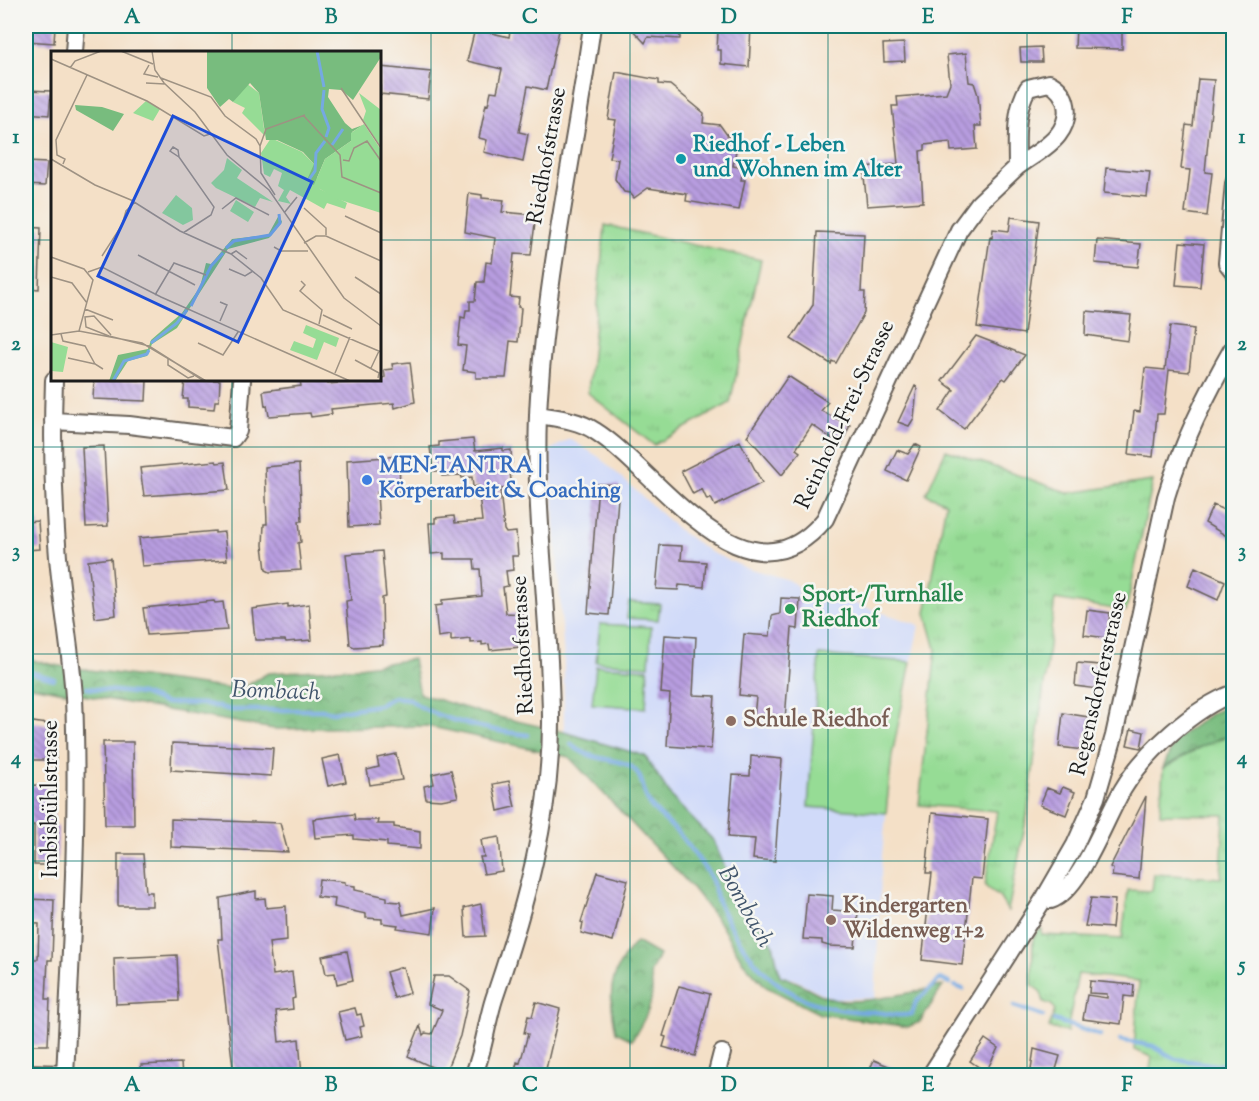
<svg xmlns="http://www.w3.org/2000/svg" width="1259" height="1101" font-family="'Sorts Mill Goudy',serif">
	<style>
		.built { fill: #d0daf9 }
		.grass { fill: url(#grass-tufts); stroke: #597c58; stroke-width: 1.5 }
		.forest { fill: url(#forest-crowns); stroke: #4a6c4d; stroke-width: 1.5 }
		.garden { fill: #96dc95; stroke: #597c58; stroke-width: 1.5 }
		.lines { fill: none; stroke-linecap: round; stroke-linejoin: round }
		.stream { stroke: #75a9e2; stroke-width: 4.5 }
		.building { fill: url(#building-back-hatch) }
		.minor-casing { stroke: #686158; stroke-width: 20 }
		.minor { stroke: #fff; stroke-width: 16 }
		.grid { fill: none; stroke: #0f766e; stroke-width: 1.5; stroke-opacity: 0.55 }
		.culture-dot { fill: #0f9aa8; stroke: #f6f6f2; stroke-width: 2 }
		.shop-dot { fill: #3f7fe0; stroke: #f6f6f2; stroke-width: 2 }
		.leisure-dot { fill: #2e9e5b; stroke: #f6f6f2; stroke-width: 2 }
		.education-dot { fill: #8d6e63; stroke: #f6f6f2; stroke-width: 2 }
		.labels { text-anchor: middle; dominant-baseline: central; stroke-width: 5; stroke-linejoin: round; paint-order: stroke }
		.culture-label { font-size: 22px; font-weight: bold; fill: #0d838f; stroke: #f6f6f2; text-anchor: start }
		.street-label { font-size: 22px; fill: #1c1c1c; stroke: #f6f6f2 }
		.shop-label { font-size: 22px; font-weight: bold; fill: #366cbe; stroke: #f6f6f2; text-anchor: start }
		.leisure-label { font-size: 22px; font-weight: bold; fill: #27864d; stroke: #f6f6f2; text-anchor: start }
		.education-label { font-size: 22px; font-weight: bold; fill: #785e54; stroke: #f6f6f2; text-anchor: start }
		.water-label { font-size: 24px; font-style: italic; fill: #40546b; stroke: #f6f6f2 }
		.inset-river { fill: none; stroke: #75a9e2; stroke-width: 3 }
		.inset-road { fill: none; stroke: #9e9283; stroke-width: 1.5 }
		.view { fill: #1d4ed8; fill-opacity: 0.15; stroke: #1d4ed8; stroke-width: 3 }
		.inset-edge { fill: none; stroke: #1c1c1c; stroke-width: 3 }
		.neatline { fill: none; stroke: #0f766e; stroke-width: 2 }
		.grid-label { font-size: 20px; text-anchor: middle; font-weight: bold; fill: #0f766e }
	</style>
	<defs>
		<pattern id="grass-tufts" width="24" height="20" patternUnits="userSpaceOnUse" patternTransform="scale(1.5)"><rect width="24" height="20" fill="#96dc95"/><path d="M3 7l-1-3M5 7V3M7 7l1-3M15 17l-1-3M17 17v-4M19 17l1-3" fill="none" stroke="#81bc80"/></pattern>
		<pattern id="forest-crowns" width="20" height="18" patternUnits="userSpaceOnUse" patternTransform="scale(1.5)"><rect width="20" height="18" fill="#78bc7e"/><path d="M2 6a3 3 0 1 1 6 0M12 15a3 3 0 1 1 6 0" fill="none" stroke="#629866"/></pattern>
		<pattern id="building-back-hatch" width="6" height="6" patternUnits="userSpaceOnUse" patternTransform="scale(1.5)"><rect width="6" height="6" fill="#b89de0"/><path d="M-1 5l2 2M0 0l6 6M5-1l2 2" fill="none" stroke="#957fb5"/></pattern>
	</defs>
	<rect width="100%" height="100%" fill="#f6f6f2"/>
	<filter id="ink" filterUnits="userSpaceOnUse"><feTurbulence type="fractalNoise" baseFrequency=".0167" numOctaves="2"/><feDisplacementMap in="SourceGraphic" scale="12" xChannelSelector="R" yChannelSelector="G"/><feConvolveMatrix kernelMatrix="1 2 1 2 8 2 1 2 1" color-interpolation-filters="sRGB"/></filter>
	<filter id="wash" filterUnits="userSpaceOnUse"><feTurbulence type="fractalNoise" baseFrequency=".008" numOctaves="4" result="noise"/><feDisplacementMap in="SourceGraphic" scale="24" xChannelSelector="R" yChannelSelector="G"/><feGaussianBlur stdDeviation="1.35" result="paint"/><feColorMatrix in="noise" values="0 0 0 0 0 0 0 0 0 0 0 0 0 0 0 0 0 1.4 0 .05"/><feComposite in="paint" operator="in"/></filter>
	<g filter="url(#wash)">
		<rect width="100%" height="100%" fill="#f4e0c7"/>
		<path class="built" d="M570 439 599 457 680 531 710 552 744 567 789 580 797 586 800 599 823 601V593L919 625 892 755 882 855 875 998 833 999 794 979 780 976 773 944 738 896 713 840 673 799 645 757 564 732V658L550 450Z"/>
		<path class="grass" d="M605 225 761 260 730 403 654 445 588 393Z
			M946 450 1069 493 1153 481 1126 611 1055 599 1027 816 1008 911 1000 898 985 886 997 811 919 805 936 649 926 613 946 503 926 494Z
			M629 602 660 604 658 620 627 618Z
			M1233 733V1075H1149L1152 1057 1134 1050 1139 981 1078 974 1067 1032 1049 1028 1055 1010 1052 1005 1044 1002 1041 992 1032 985 1033 939 1039 930H1042V935L1122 939 1128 890 1152 891 1154 874 1221 878 1224 815 1160 814 1163 769 1202 746Z"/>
		<path class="forest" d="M26 659 60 666 239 690 268 673 352 668 413 659 420 694 482 713 564 732 645 756 673 799 713 840 738 896 773 944 780 976C800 980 816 996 836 1000 866 1005 912 991 943 986L920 1022 908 1027 820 1014 766 987 743 962 719 922 690 885 569 757 427 726 274 729 26 685Z
			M1233 704V733L1200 747 1163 768 1175 740 1212 713Z
			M636 942 659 955 650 973C657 1000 646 1018 632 1040L616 1032C608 994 608 973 636 942Z"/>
		<path class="garden" d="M600 624 651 627 649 666 596 662Z
			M819 655 911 662 892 755 886 813 808 807Z
			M596 666 648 669 646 708 592 704Z"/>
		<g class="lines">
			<path class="stream" d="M26 671 54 679
				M87 688 142 694 164 703 206 704 231 710H322L333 712 379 705 394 697 410 699C430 719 499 732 528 735
				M571 744C594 765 622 755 636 771 644 780 643 795 650 805 658 815 670 824 679 834 686 842 706 869 711 878 715 886 715 896 719 904 751 972 793 1012 872 1012 888 1012 894 1018 912 1014L916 1002 940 979 950 983
				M955 986 963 989
				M1014 1006 1043 1016
				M1054 1020 1100 1035
				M1120 1040 1153 1046 1175 1059 1216 1065 1234 1064"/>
		</g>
		<g id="blocks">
			<path class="building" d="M26 26H55L54 43 26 41Z
				M511 26H560L546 90 528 86 519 132 528 134 523 162 484 152 487 140 479 138 486 104 488 105 491 91 497 92 502 69 467 61 475 29 509 37Z
				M629 26H680V39L648 37 645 43Z
				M722 26H751L749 67 721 64V50H717L718 31H722Z
				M1076 26H1122V49L1075 48Z
				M904 43 905 61 884 62 883 44Z
				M1041 47 1042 62H1021L1020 48Z
				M966 53 969 82 974 83 978 95 981 126H975L977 149 951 151 950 142 925 145V150L920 151 923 202 867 206 863 167 898 164 892 106H898L897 97 946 93 950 83 947 55Z
				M380 67 431 72 428 99 380 94Z
				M616 72 659 80V84L670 85 704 113 703 123 720 125 730 139 738 140 733 166 743 168 741 180H745L739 210 686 201 687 194 648 188 634 198 630 193 624 192 615 179 618 159 609 158 616 120 608 119Z
				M1198 79 1214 80 1205 172 1212 173 1207 216 1185 213 1190 170 1181 169 1186 125 1193 126Z
				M26 90 51 91 49 115 26 113Z
				M26 162 47 163 45 186 26 185Z
				M1106 168 1150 172 1147 197 1104 193Z
				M469 193 482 195V198L504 200 502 212 536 215 531 255 514 254 510 297 519 298 518 307 521 308 518 342 510 341 506 378H476V372L463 370 466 346 458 345 461 317 465 318 466 310H470V301H475L477 282H484L486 262 492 263 495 238 465 232Z
				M1011 217 1039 221 1024 334 977 327 990 237 992 238 993 229 1009 231Z
				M26 227 41 228 39 289 26 288Z
				M817 232 864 234 861 292H865L864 313 836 363 832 361 831 364 791 339 813 305Z
				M1097 240 1141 244 1138 267 1095 263Z
				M1180 242 1204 244 1200 287 1176 285Z
				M1086 311 1131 315 1128 341 1085 335Z
				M1170 326 1194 329 1189 372 1169 370 1164 414H1157L1153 457 1129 454 1134 411 1140 412 1145 368 1165 370Z
				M976 336 1025 355 1006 380 1003 378 964 429 940 411 954 390 942 381Z
				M410 362 415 402 395 408 394 403 331 409 332 414 311 417 310 413 269 416 267 405 265 406 263 391 301 386 300 380H328V384L380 380 385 377 384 370 393 369 392 364Z
				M788 376 828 402 821 411 850 425 841 445 812 425 796 449 800 452 782 475 747 436Z
				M94 380H147L146 401 93 399Z
				M185 380H220L219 401H215L214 409 188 407V399H183Z
				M915 386 917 387 914 418 909 426 898 422Z
				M473 439 475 451 503 448V451L511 450 512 463 509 464 512 488 500 489 504 530 506 533 516 532 518 556H512L513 570 506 571 508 586 503 587 506 613 523 614 526 637 519 638 520 647 490 650 489 644 482 645V642L471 643V639L451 641V635L438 637 435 606 442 605V600L482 596 480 569H475L474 559H444V553L431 554 429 523H435V518L454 516 455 523 482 521 478 486 473 487 472 477 462 478 461 475 442 476V471H433L430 447 439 446V442Z
				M740 441 762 483 715 506 711 498 707 500 702 489 693 494 681 471Z
				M915 444 921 447 906 480 887 471 897 450 908 454Z
				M104 446 108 526 86 527 82 447Z
				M399 456 400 491 377 492 379 525 349 527 347 460Z
				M216 461 217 463 225 462 229 490 144 496 140 468Z
				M299 464 302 521H299L301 542 298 543 301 570 270 572 266 570 263 545 264 524H267L265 467Z
				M598 484 619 485 609 615 588 613Z
				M1233 499V540L1205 523 1213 505 1228 512Z
				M38 521 40 549 26 550V522Z
				M215 531V533L224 532 227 560 142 566 139 538Z
				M660 545 682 546 681 560 706 562 704 587 679 585 678 590 656 589Z
				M382 551 386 597 382 598 383 645 354 647 350 645 346 601 351 600 346 554Z
				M111 558 116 615 95 618 88 561Z
				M1195 567 1225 581 1218 600 1188 586Z
				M781 598 800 599 798 629 792 628 785 720 754 717 756 697 739 695 744 634 770 636 772 616 780 614Z
				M214 601 215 603 223 602 227 630 147 635 143 608Z
				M288 604V607L309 604 312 640 286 642 285 640H255L252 609Z
				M1087 610 1110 613 1107 638 1084 635Z
				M665 635 696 637 693 695 715 696 711 749 667 746 670 694 661 693Z
				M1077 663 1100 665 1098 689 1075 686Z
				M1063 713 1095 718 1094 734 1086 733 1083 750 1059 747Z
				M26 721 54 725 56 760H26Z
				M1131 729 1144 732 1141 748 1127 745Z
				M103 742H133L134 825H105Z
				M172 743 273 748 271 776 171 770Z
				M396 754 402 780 370 785 367 770 379 767 377 758Z
				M340 755 346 782 328 786 322 759Z
				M751 756 782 759 775 861 753 859 755 839 728 837 733 775 750 776Z
				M451 770 458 797 441 800 426 799 424 786 434 784 432 774Z
				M509 781 515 807 498 811 493 784Z
				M31 785 54 786V826H58L57 865H34V825H30Z
				M1063 787 1075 792 1066 815 1040 805 1047 788 1060 793Z
				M1146 796 1139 879 1112 876 1113 869 1110 867Z
				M932 813 988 819 982 879 972 878 962 965 922 960 932 873H926Z
				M354 814 355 820H378L377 824H394V827L420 831V849L387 846V842L354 839V835L315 838 313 819Z
				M171 819 280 823 288 852 171 847Z
				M499 837 502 871 484 874 480 857H484L481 840Z
				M118 854H143L146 892H152V906H118Z
				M597 872 628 880 613 941 581 933 583 923 581 922Z
				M319 879 345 882V885L355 886V890L387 897V901L400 902 403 915 435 908 432 933 397 928 398 925 382 923V919L366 918V914L334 907 335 899 317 897Z
				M256 891V899L265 898 266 908 286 906 287 941 269 943 273 975 292 972 295 998 292 999 293 1009 276 1011 279 1042 299 1039 302 1076H234L218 939H222L220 898Z
				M807 894 833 896 832 910 858 912 855 947 829 946 822 944V940L803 939Z
				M1091 898 1115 900 1112 928 1085 926Z
				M26 899 54 900 52 960H48L46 999H50L48 1045H26V959H38L39 924 26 923Z
				M481 904 485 936 466 937 464 908Z
				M347 951 353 980 337 984 335 973 326 974 322 956Z
				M177 955 179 1001 116 1004 114 958Z
				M403 967 410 993 394 998 386 972Z
				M434 976H449L470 991 460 1036 445 1073 408 1056 420 1026 423 1035 425 1033 432 1034 442 1010 428 1004Z
				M1090 981 1134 985 1133 997 1124 996 1121 1024 1083 1019 1087 995 1107 998V994L1089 993Z
				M679 986 710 994 695 1056 663 1047 666 1037 663 1036Z
				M536 1002 560 1009 546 1069 553 1071V1076H514L517 1062 520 1063 528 1034 524 1033 528 1016 532 1017Z
				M355 1008 357 1015 361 1014 364 1026 360 1027 362 1036 345 1040 338 1012Z
				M985 1039 998 1048 986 1072 970 1061Z
				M1034 1049 1060 1056 1055 1073 1050 1071 1049 1076H1030Z
				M874 1060 910 1075V1076H867Z
				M181 1063 182 1076H141V1065Z"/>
		</g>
	</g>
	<g filter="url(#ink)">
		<use href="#blocks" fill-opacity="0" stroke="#686158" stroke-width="1.5"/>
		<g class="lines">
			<defs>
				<path id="minor" d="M74 52 76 26
					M1049 83C1069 93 1072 117 1058 135 1048 148 1030 157 1017 167 1017 142 1014 110 1028 88Z
					M1234 183 1227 263 1234 272
					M54 380C52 439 53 498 58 557 62 604 71 651 74 697 79 824 71 949 65 1076
					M538 415C557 418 579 420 595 431 659 471 746 615 825 519L959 230 979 203 1017 167
					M53 421 129 425 233 438 238 431 242 380
					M1045 897 1051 900C1081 890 1106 816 1123 789 1145 752 1194 708 1234 693
					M26 1073 65 1074
					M473 1076C484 1051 486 1024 494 999 525 908 552 813 551 717 550 610 532 503 539 396 547 271 575 149 592 26
					M716 1076 722 1053
					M930 1076 1045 897 1075 845 1096 798 1114 736 1166 497C1182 443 1206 395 1234 346"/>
			</defs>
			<use href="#minor" class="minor-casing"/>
			<use href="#minor" class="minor"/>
		</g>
	</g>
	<path class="grid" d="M232 26V52M431 26V1076M630 26V1076M828 26V1076M1027 26V1076M26 240H52M380 240H1234M232 380V1076M26 447H1234M26 654H1234M26 861H1234"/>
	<circle class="culture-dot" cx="681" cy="159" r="6"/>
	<circle class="shop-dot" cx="367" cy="480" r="6"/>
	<circle class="leisure-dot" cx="790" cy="609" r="6"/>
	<g class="education-dot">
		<circle cx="731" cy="721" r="6"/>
		<circle cx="831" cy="920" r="6"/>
	</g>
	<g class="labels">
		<g class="culture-label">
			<text x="693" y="146">Riedhof - Leben<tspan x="693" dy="25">und Wohnen im Alter</tspan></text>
		</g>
		<g class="street-label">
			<text transform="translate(548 156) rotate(-80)">Riedhofstrasse</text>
			<text transform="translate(846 415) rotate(-65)">Reinhold-Frei-Strasse</text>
			<text transform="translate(524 645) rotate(-93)">Riedhofstrasse</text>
			<text transform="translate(1100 684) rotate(-77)">Regensdorferstrasse</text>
			<text transform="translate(52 799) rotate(-90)">Imbisbühlstrasse</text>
		</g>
		<g class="shop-label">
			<text x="379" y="467">MEN-TANTRA |<tspan x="379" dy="25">Körperarbeit &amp; Coaching</tspan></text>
		</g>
		<g class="leisure-label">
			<text x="802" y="596">Sport-/Turnhalle<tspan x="802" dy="25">Riedhof</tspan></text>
		</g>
		<g class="education-label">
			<text x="743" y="721">Schule Riedhof</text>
			<text x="843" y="907">Kindergarten<tspan x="843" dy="25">Wildenweg 1+2</tspan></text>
		</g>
		<g class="water-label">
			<text transform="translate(276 692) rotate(2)">Bombach</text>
			<text transform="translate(745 907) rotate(61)">Bombach</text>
		</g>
	</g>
	<g transform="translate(51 51)">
		<rect width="330" height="330" fill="#f4e0c7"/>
		<path d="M195 32 208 42 214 85 191 62 194 57 182 51ZM95 50 109 58 102 70 82 62ZM220 87 251 101 263 113 269 138 296 152 294 158 276 152 273 158 239 139 235 146 240 153 227 150 233 139 227 135 231 122 223 118 219 126 213 123 210 102ZM176 107 191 119 186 127 222 151 209 147 204 156 165 137 160 132 173 119ZM125 144 141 157 142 169 132 174 111 162ZM0 291 17 296 12 321 0 320Z" fill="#96dc95"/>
		<path d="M156 0H330V6L302 49 290 39 278 38 277 46 294 72 301 78 312 74 301 81 300 90 274 108 263 134 256 129 263 113 252 101 226 89H215L208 42 199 32 182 51 178 48 169 56 156 37ZM24 54 51 56 73 63 62 80 25 59ZM228 164 231 171 218 187 177 198 126 277 101 293 96 305 77 310 64 330H58L67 304 97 298 100 289 131 262 149 236 155 212 160 213 181 188 217 184Z" fill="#78bc7e"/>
		<path d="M313 73 330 99V162L283 147 263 134 274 108 300 90V82Z" fill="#96dc95"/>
		<path d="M308 42 330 59V96L312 69 315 60ZM185 149 203 161 197 171 179 160ZM255 274 288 287 285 296 273 291 266 309 239 299 243 290 262 297 265 288 252 282Z" fill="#96dc95"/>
		<path class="inset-river" d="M266 0 273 36M273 39 271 58 278 77 275 86M281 94 292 78M257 130 264 120 265 102 274 90M175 197 183 190 219 184 229 172 228 163M140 255 160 215 172 202M100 292 126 272 136 259M62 330 73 310 96 303 98 299"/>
		<path class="inset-road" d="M70 0 102 13M101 0 104 19 113 32 144 61 176 104 218 139 293 247 330 275M0 8 96 50 153 85 159 83M98 14 93 23 107 26M19 17 24 10 50 0M110 27 160 46 174 65 205 88 209 95 210 122 224 144M95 32 114 33M290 37 330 97M252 64 289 104 291 126 330 142M209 95 215 78 254 64M122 96 127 99 128 106 119 100ZM128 106 163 156 160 164 132 182M0 108 44 134 80 149 129 180 180 203 210 227 232 259 330 301M292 109 298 110 303 97 316 90 330 110M12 113 14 108 6 104 5 89 36 24M253 157 275 177V184M171 158 185 147 218 164M233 162 246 146M294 165 330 182M253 192 265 185H275L330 210M223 196 230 200H257M180 203 185 200 196 208M87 204 144 234M51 205 71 174 75 160 84 151M0 206 33 218 42 229 28 280M178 218 194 225 202 220M37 221 51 216 110 246 299 330M0 226 21 232 36 252M304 226 330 243M250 230 254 234 249 240 271 259 268 273M104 244 123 212 155 224M34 258 62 269M272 264 301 278M169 270 176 254 169 251M10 283 12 290 34 295 44 313 52 318M0 284 28 280 91 292 155 330M60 284 43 265 34 266 35 276 58 285 98 295 153 330M147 292 172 304 187 281M17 307 44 313M117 308V314L137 327 143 325M304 309 328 322 327 327M320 317 328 300M284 322 299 286"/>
		<path class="view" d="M122 65 261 131 187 291 47 225Z"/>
		<rect width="330" height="330" class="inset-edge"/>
	</g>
	<rect width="1259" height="1101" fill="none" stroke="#f6f6f2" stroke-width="66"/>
	<rect x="33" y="33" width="1193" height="1035" class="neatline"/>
	<g class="grid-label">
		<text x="132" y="23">A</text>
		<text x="331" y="23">B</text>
		<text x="530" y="23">C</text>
		<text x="729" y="23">D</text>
		<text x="928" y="23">E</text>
		<text x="1127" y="23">F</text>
		<text x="16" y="143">1</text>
		<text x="1242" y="143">1</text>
		<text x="16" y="350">2</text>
		<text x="1242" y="350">2</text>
		<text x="16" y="557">3</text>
		<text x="1242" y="557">3</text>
		<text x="16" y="764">4</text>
		<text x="1242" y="764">4</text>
		<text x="16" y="971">5</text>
		<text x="1242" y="971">5</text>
		<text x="132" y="1091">A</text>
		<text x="331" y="1091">B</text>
		<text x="530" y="1091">C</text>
		<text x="729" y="1091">D</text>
		<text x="928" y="1091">E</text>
		<text x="1127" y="1091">F</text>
	</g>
</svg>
